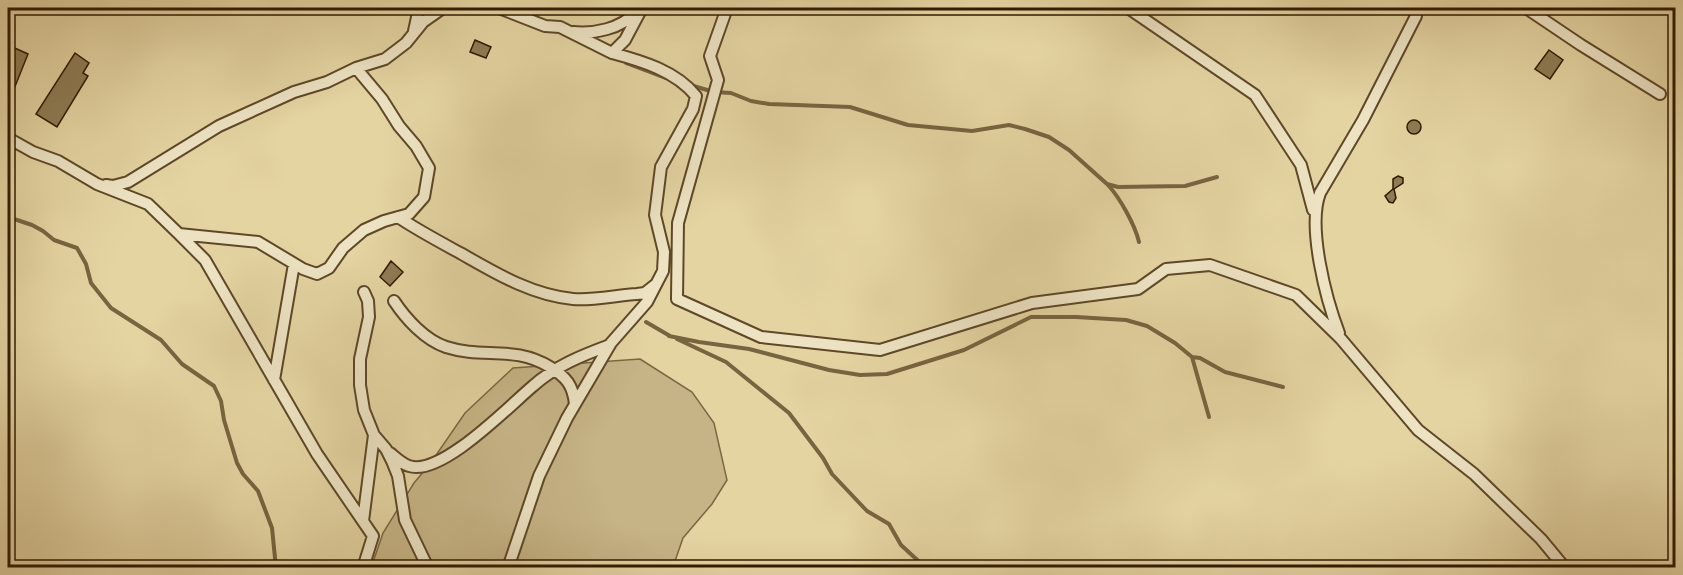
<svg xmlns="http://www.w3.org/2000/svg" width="1683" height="575" font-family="Vollkorn,serif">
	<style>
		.green { fill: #c6b486; stroke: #7c6743; stroke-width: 1.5 }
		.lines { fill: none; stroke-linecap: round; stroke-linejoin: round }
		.stream { stroke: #786440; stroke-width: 4 }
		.building { fill: #8e7b54; stroke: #311a00; stroke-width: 1.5 }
		.street-casing { stroke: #5e4828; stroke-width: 14 }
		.street { stroke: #ede3c3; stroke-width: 10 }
	</style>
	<rect width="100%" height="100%" fill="#e4d4a2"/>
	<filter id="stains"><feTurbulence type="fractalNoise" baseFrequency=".00333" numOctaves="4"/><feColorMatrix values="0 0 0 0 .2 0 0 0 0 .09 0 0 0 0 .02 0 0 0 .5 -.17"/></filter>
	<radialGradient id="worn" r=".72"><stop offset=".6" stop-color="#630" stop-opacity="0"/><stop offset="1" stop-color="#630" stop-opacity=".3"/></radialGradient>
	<path class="green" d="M640 359 692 392 714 423 727 480 712 504 683 538 673 567 371 568 383 533 414 483 430 464 465 413 513 368Z"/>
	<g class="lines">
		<path class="stream" d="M626 63 671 80
			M690 85 714 92 731 93 751 101 769 104 850 107 908 125 972 131 1009 125 1025 129 1049 137 1069 150 1107 184 1118 187 1185 186 1217 177
			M1108 185C1120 198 1135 225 1139 242
			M8 217 32 225 43 231 54 240 77 248 86 264 91 283 111 308 161 340 182 364 214 386 221 401 224 420 237 463 243 474 258 491 272 528 276 568
			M646 322 670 336
			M669 336 699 342 749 349 829 370 860 375 887 374 964 350 1031 317H1076L1126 320 1147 326 1175 343 1192 357 1200 358 1225 372 1283 387
			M677 339 726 362 789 413 823 458 832 474 867 511 889 524 901 545 926 568
			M1192 357 1209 417"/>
	</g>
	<path class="building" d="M475 40 491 47 486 58 470 52Z
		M8 45 28 54 8 104Z
		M1549 50 1563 60 1550 79 1535 69Z
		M75 53 89 63 83 73 88 76 57 127 36 114Z
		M1407 127a7 7 0 1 1 14 0a7 7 0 1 1-14 0Z
		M1398 176 1403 178V183L1394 189 1396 198 1393 203 1389 202 1385 196 1393 189V179Z
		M391 261 403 272 390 286 380 277Z"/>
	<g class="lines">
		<defs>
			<path id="street" d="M499 8 545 26 560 27 612 53 625 40 642 8
				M727 8 710 56 718 80 678 223 677 299 761 337 880 350 1032 303 1138 289 1166 269 1210 265 1296 295 1341 339 1418 430 1474 474 1541 539 1565 568
				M1128 8 1255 95 1301 165 1313 210
				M1526 8 1581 45 1660 94
				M414 31 419 8
				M573 32C594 34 621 29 636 12
				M8 138 33 152 58 161 97 184 148 204 179 234 258 242 303 269 317 274 329 268 343 248 364 230 384 221 409 214 424 197 429 168 416 146 399 126 382 99 356 68
				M106 185 113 186 128 182 219 126 294 92 327 82 356 68 385 59 406 43 423 22 443 8
				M398 217C419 231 440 242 462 254 497 274 532 295 573 299 591 301 618 295 637 294L645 293 655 285
				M179 234 205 260 317 454 373 536 363 568
				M364 292 368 301 369 317 360 359V385L364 410 374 435 386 449 392 461 398 476 405 520 428 568
				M394 301C406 319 425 340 446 347 483 359 514 345 550 367 566 377 573 385 575 404
				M1339 333C1326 299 1307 227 1320 193L1363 120 1416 16 1417 8
				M274 380 294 264
				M390 453C396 458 402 464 409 466 441 477 509 406 533 386 555 366 583 355 610 345
				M363 521 374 435
				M508 568 539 476 567 418 611 343 647 302 663 271 664 252 655 215 661 167 693 109 696 96C676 71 642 61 612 53"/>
		</defs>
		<use href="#street" class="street-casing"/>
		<use href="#street" class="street"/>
	</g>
	<rect width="1683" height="575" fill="none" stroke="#e4d4a2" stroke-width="30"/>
	<rect x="9" y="9" width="1665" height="557" fill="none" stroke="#311a00" stroke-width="3"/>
	<rect x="15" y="15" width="1653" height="545" fill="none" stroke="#311a00" stroke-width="1.5"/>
	<rect width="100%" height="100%" filter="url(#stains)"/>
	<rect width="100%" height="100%" fill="url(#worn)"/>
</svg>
